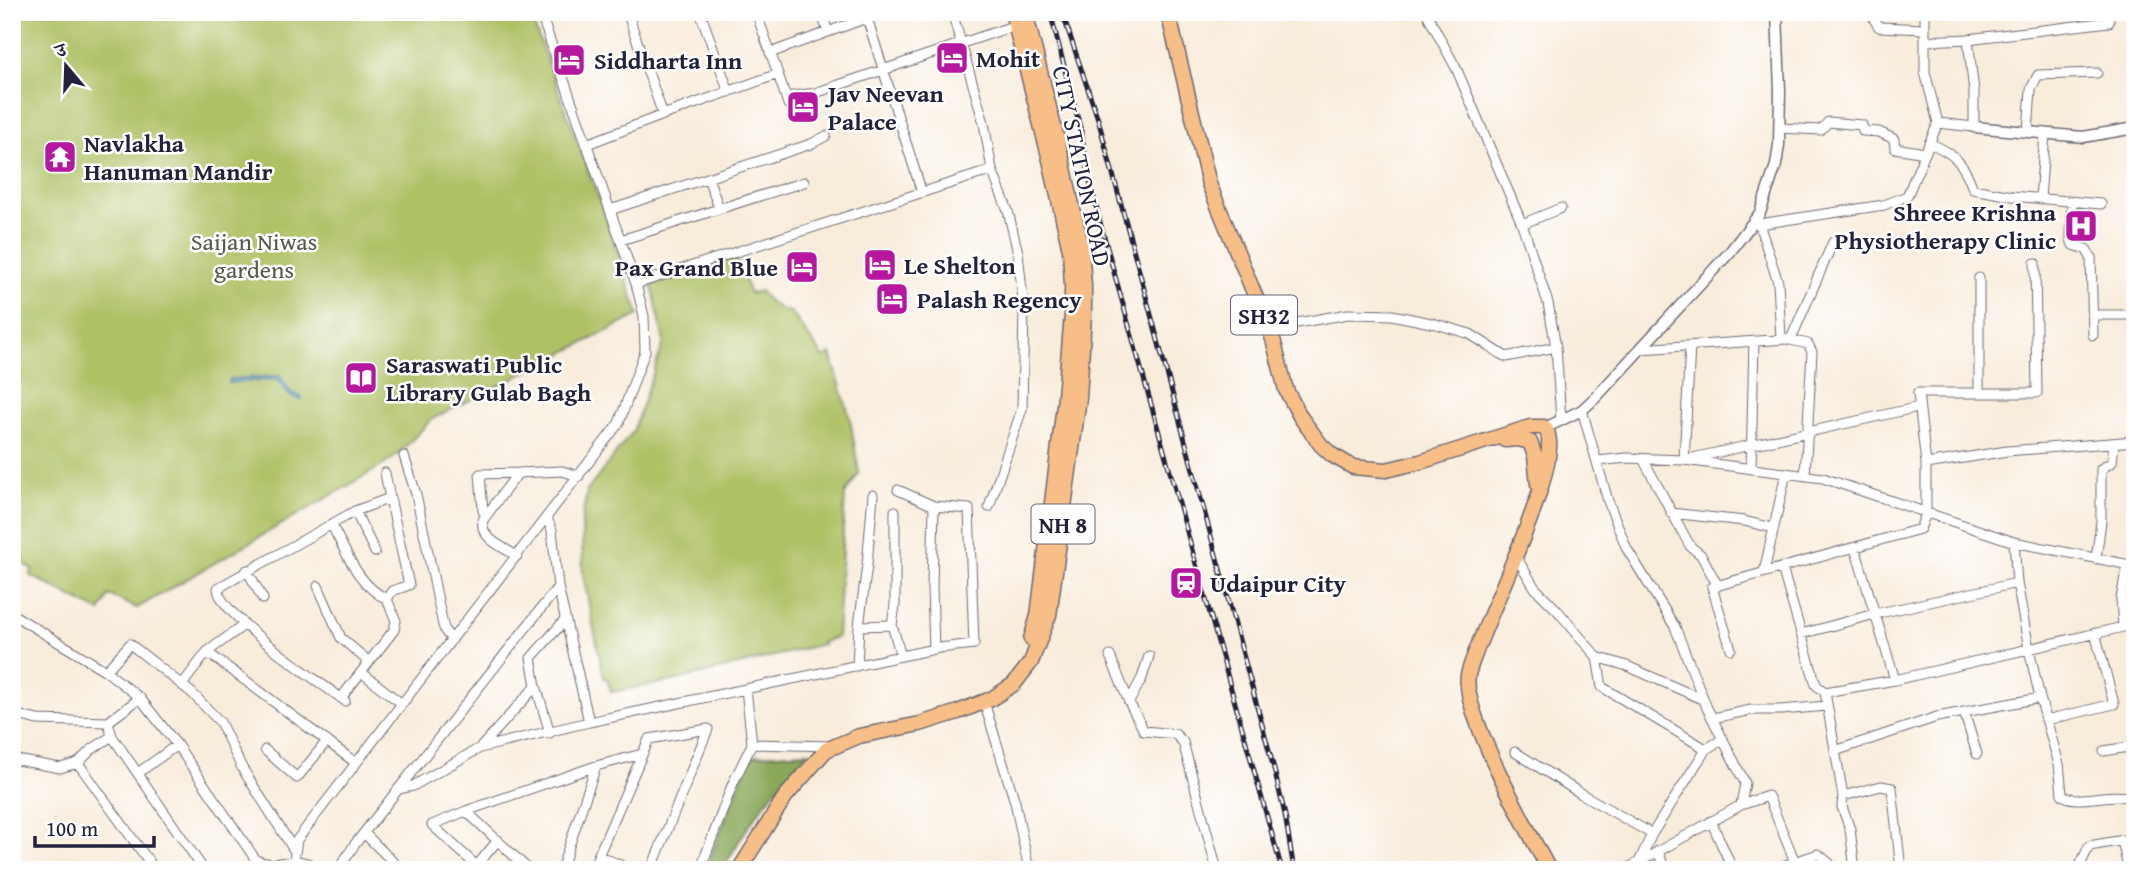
<svg xmlns="http://www.w3.org/2000/svg" width="2147" height="882" font-family="'Gentium Book Plus','Noto Serif Devanagari',serif">
	<style>
		.green { fill: #aec165; stroke: #687250; stroke-width: 2 }
		.forest { fill: #8aa75a; stroke: #56644a; stroke-width: 2 }
		.water { fill: #54a5cf; stroke: #3b6485; stroke-width: 2 }
		.lines { fill: none; stroke-linecap: round; stroke-linejoin: round }
		.minor-casing { stroke: #6d6973; stroke-width: 11 }
		.tertiary-casing { stroke: #6d6973; stroke-width: 13 }
		.primary-casing { stroke: #6d6973; stroke-width: 17 }
		.minor { stroke: #fff; stroke-width: 9 }
		.tertiary { stroke: #fff; stroke-width: 10 }
		.primary { stroke: #f7be88; stroke-width: 14 }
		.rail-casing { stroke: #22223b; stroke-width: 5 }
		.rail { stroke: #fff; stroke-width: 2.5; stroke-dasharray: 8; stroke-linecap: butt }
		.labels { text-anchor: middle; dominant-baseline: central; stroke-width: 5; stroke-linejoin: round; paint-order: stroke }
		.shield { fill: #fff; stroke: #646476; stroke-width: 2 }
		.shield-label { font-size: 23px; font-weight: bold; fill: #22223b }
		.poi-label { font-size: 24px; font-weight: bold; fill: #22223b; stroke: #fff; text-anchor: start }
		.street-label { font-size: 24px; fill: #22223b; stroke: #fff }
		.park-label { font-size: 24px; fill: #535a4a; stroke: #fff }
	</style>
	<rect width="100%" height="100%" fill="#fff"/>
	<filter id="ink" filterUnits="userSpaceOnUse"><feTurbulence type="fractalNoise" baseFrequency=".0143" numOctaves="2"/><feDisplacementMap in="SourceGraphic" scale="14" xChannelSelector="R" yChannelSelector="G"/><feConvolveMatrix kernelMatrix="1 2 1 2 8 2 1 2 1" color-interpolation-filters="sRGB"/></filter>
	<filter id="wash" filterUnits="userSpaceOnUse"><feTurbulence type="fractalNoise" baseFrequency=".00686" numOctaves="4" result="noise"/><feDisplacementMap in="SourceGraphic" scale="28" xChannelSelector="R" yChannelSelector="G"/><feGaussianBlur stdDeviation="1.57" result="paint"/><feColorMatrix in="noise" values="0 0 0 0 0 0 0 0 0 0 0 0 0 0 0 0 0 1.4 0 .05"/><feComposite in="paint" operator="in"/></filter>
	<g filter="url(#wash)">
		<rect width="100%" height="100%" fill="#f8ecdb"/>
		<path class="green" d="M12 12H529L604 213 639 315 432 419 399 453 385 464 137 608 109 595 100 612 30 575 33 569 12 559Z
			M735 256 750 294 760 291C768 301 778 311 791 312L824 358 831 354 850 419 859 473 845 494 837 637 823 642V644L673 681 611 692 607 678H604L583 575 582 519 587 491 633 431 664 342 652 285Z"/>
		<path class="forest" d="M808 752C775 789 745 826 723 870H705L747 763 756 755Z"/>
		<path class="water" d="M280 376 290 392 302 397 301 400 290 396 277 379 229 383 230 379Z"/>
	</g>
	<g filter="url(#ink)">
		<g class="lines">
			<defs>
				<path id="minor" d="M700 12 729 92
					M821 12 828 32
					M952 12 984 123 992 170 1008 211 1018 253 1024 309 1022 409 989 507
					M1426 12 1457 70 1522 224 1548 303 1556 347 1561 420
					M1873 12 1874 19 1879 27 1924 29
					M1925 12V72L1938 123
					M867 18 922 193
					M1925 41 1968 39 2109 22V12
					M770 53 883 12
					M778 74 788 104
					M786 97 815 93 1019 24
					M663 115 778 74 756 12
					M1780 128 1821 130 1828 122 1862 125 1863 131 1879 132 1894 139 1895 148 1925 153
					M2028 132 2031 89 2038 75 2097 73
					M1929 143C1954 153 1964 163 1973 189L2012 196 2101 204
					M587 144 663 115 627 12
					M708 178 719 208
					M2040 199 2045 133
					M2072 202 2071 239 2073 245 2086 249 2091 257 2093 335
					M610 210 811 144 826 136
					M1755 222 1759 224 1884 205 1907 196 1938 123 1974 127V92L1968 39
					M1522 224 1561 208
					M1759 224 1778 282 1781 339
					M621 240 804 182
					M2035 263 2037 393H1918L1926 464 2007 451 2135 441
					M1979 278V393
					M636 284 992 170
					M2092 315H2135
					M1269 328 1348 314 1392 315 1436 324 1470 334 1506 357 1556 347
					M1791 339 1833 242
					M1690 346 1684 460 1919 407
					M1641 349 1786 339 1808 344 1812 352 1805 476
					M1582 410 1608 501 1627 549 1675 627 1707 708 1745 783 1741 805
					M404 456 416 494 443 625 445 631 452 640
					M1643 459 1690 546 1701 555 1718 586
					M1597 461 1627 458 1684 460 1823 478 2014 542 2135 566
					M1751 469 1754 341
					M385 473 390 498
					M355 511 375 552
					M1671 513 1744 521 1773 528
					M486 516 483 511 480 474 518 473
					M331 524C346 551 358 586 387 599L396 621 394 630 341 698
					M2014 542 2017 583 2029 649 2040 698 2059 764 2062 794C2075 807 2114 789 2135 800
					M1855 548 1895 680
					M1515 555 1535 588 1557 610 1597 657 1602 687 1706 749
					M517 556C504 548 479 538 483 520L518 473 562 471 579 476
					M2096 559 2101 521V469L2112 462 2114 443
					M1782 568 1816 685 1825 692 1843 796 1842 807 1850 829 1855 870
					M247 570 263 599
					M1764 572 1786 473
					M318 586 341 638 369 662
					M558 587 589 722 939 648 974 644 969 509 934 506 898 490
					M12 614 106 671 140 698 177 745 256 860C280 872 291 850 321 870
					M244 625 207 652 182 685 192 693 220 722 242 768 294 850
					M892 625 901 656
					M859 626 867 565 873 495
					M1801 634 1875 614 2017 583
					M934 649 932 587 934 506
					M1731 649 1712 587 1920 529 1926 513V464
					M207 652 356 763
					M1110 656 1129 702 1142 678 1149 656
					M1597 657 1627 666 1704 700
					M857 666 859 626 892 625 895 605V511
					M106 671 130 644 182 685
					M361 672 402 704
					M536 686 550 733
					M746 689 752 744
					M1825 692 1895 680 2123 627 2121 599 2127 565
					M345 701C321 683 217 614 218 588L355 511 390 498 409 585 392 591 387 599
					M984 702 1015 802 1029 870
					M1129 702 1144 731 1175 734 1183 742 1217 870
					M12 711 15 714 37 720 108 722 140 698
					M1964 712 1977 754
					M1713 718 1751 710H1781L1827 706
					M2046 720 2114 704 2095 633
					M108 722 112 736 204 870
					M481 747 536 686 531 658 565 620
					M265 750 297 778 327 741
					M1835 751 1937 717 2040 698
					M2104 751 2135 746
					M1515 752 1580 793 1652 834
					M12 759 60 768 78 763 91 750 112 736
					M78 763 155 870
					M596 766 642 754
					M138 773 177 745
					M398 789 413 786 480 748 589 722
					M1843 796 1881 786 1892 788 1901 870
					M466 811 529 870
					M1711 821 1733 870
					M364 833 401 870
					M2122 840 2127 863 2124 870
					M1658 851 1665 870
					M599 856 632 870
					M294 860 297 840 306 828 619 423 645 351 644 316 636 284 540 12
					M1640 860 1652 834 1706 749 1723 739
					M474 869 498 840
					M338 870 355 844 558 587 552 530 547 518
					M481 870 432 825 466 811 596 766 561 870
					M592 870 649 739 708 729 651 870
					M700 870 733 783 752 744 831 746
					M1625 870 1741 805 1768 796 1795 862
					M1771 870 1818 854 1829 863 1832 870
					M2078 870 2089 846 2135 838"/>
				<path id="tertiary" d="M1974 127 2083 137 2135 128
					M1545 428 1582 410 1596 397 1729 253 1760 213 1776 165 1779 145 1780 91 1777 12"/>
				<path id="primary" d="M1012 12 1050 160 1070 250 1072 286V314L1065 397 1038 616 1031 639
					M1168 12 1209 184 1273 339 1286 390 1301 418 1321 445 1332 455 1353 467 1386 470 1420 462 1530 427H1544C1572 454 1477 633 1468 675 1461 712 1530 833 1549 870
					M1505 440 1518 439 1530 442 1535 456 1538 484
					M739 870 785 797 826 750 859 736 920 724 958 712 991 699 1014 684 1031 662 1049 615 1079 398 1084 314V286L1081 246 1062 159 1025 12"/>
			</defs>
			<use href="#minor" class="minor-casing"/>
			<use href="#tertiary" class="tertiary-casing"/>
			<use href="#primary" class="primary-casing"/>
			<use href="#minor" class="minor"/>
			<use href="#tertiary" class="tertiary"/>
			<use href="#primary" class="primary"/>
			<defs>
				<path id="rail" d="M1050 12 1081 131 1090 181 1101 226 1282 870
					M1062 12 1098 119 1273 765 1285 815 1294 870"/>
			</defs>
			<use href="#rail" class="rail-casing"/>
			<use href="#rail" class="rail"/>
		</g>
	</g>
	<defs>
		<symbol id="hotel-square" viewBox="-11 -11 22 22"><rect x="-9" y="-9" width="18" height="18" rx="4" fill="#b5179e" stroke="#fff"/><path d="M-6-4.5h1.5V1H6V5H4.5V3h-9V5H-6ZM-4 0a1.8 1.8 0 1 1 3.6 0ZM.5 0V-2.5h3Q6-2.5 6 0Z" fill="#fff"/></symbol>
		<symbol id="temple-square" viewBox="-11 -11 22 22"><rect x="-9" y="-9" width="18" height="18" rx="4" fill="#b5179e" stroke="#fff"/><path d="M0-6L5-2H3V0L6.5 2.5H4V6H1.5V3h-3V6H-4V2.5H-6.5L-3 0V-2H-5Z" fill="#fff"/></symbol>
		<symbol id="hospital-square" viewBox="-11 -11 22 22"><rect x="-9" y="-9" width="18" height="18" rx="4" fill="#b5179e" stroke="#fff"/><path d="M-5-5h3v3.5h4V-5h3V5h-3V1.5h-4V5h-3Z" fill="#fff"/></symbol>
		<symbol id="library-square" viewBox="-11 -11 22 22"><rect x="-9" y="-9" width="18" height="18" rx="4" fill="#b5179e" stroke="#fff"/><path d="M-6-4Q-3-5.5-.7-3.5V5Q-3 3-6 4ZM6-4Q3-5.5 .7-3.5V5Q3 3 6 4Z" fill="#fff"/></symbol>
		<symbol id="station-square" viewBox="-11 -11 22 22"><rect x="-9" y="-9" width="18" height="18" rx="4" fill="#b5179e" stroke="#fff"/><path d="M-3-6H3Q5-6 5-4V2Q5 4 3 4L4.5 6H3L1.5 4h-3L-3 6H-4.5L-3 4Q-5 4-5 2V-4Q-5-6-3-6ZM-3.5-4v3h7v-3ZM-3.5 1v1.5H-2V1ZM2 1v1.5H3.5V1Z" fill="#fff"/></symbol>
	</defs>
	<g fill-rule="evenodd">
		<use href="#hotel-square" x="933" y="39" width="38" height="38"/>
		<use href="#hotel-square" x="550" y="41" width="38" height="38"/>
		<use href="#hotel-square" x="784" y="88" width="38" height="38"/>
		<use href="#temple-square" x="41" y="138" width="38" height="38"/>
		<use href="#hospital-square" x="2062" y="207" width="38" height="38"/>
		<use href="#hotel-square" x="861" y="246" width="38" height="38"/>
		<use href="#hotel-square" x="783" y="248" width="38" height="38"/>
		<use href="#hotel-square" x="873" y="280" width="38" height="38"/>
		<use href="#library-square" x="342" y="359" width="38" height="38"/>
		<use href="#station-square" x="1167" y="564" width="38" height="38"/>
	</g>
	<g class="labels">
		<g class="shield">
			<rect x="1231" y="295.5" width="66" height="39" rx="5"/>
			<rect x="1031.5" y="504.5" width="63" height="39" rx="5"/>
		</g>
		<g class="shield-label">
			<text x="1264" y="315">SH32</text>
			<text x="1063" y="524">NH 8</text>
		</g>
		<g class="poi-label">
			<text x="976" y="58">Mohit</text>
			<text x="594" y="60">Siddharta Inn</text>
			<text x="828" y="93">Jav Neevan<tspan x="828" dy="28">Palace</tspan></text>
			<text x="84" y="143">Navlakha<tspan x="84" dy="28">Hanuman Mandir</tspan></text>
			<text x="2056" y="212" text-anchor="end">Shreee Krishna<tspan x="2056" dy="28">Physiotherapy Clinic</tspan></text>
			<text x="904" y="265">Le Shelton</text>
			<text x="778" y="267" text-anchor="end">Pax Grand Blue</text>
			<text x="917" y="299">Palash Regency</text>
			<text x="386" y="364">Saraswati Public<tspan x="386" dy="28">Library Gulab Bagh</tspan></text>
			<text x="1210" y="583">Udaipur City</text>
		</g>
		<g class="street-label">
			<text transform="translate(1082 166) rotate(78)">CITY STATION ROAD</text>
		</g>
		<g class="park-label">
			<text x="254" y="241">Saijan Niwas<tspan x="254" dy="28">gardens</tspan></text>
		</g>
	</g>
	<rect width="2147" height="882" fill="none" stroke="#fff" stroke-width="42"/>
	<g transform="translate(66 66) rotate(341)" stroke="#ffffff" stroke-width="5" paint-order="stroke">
	<path d="M0-5L12 26L0 18L-12 26Z" fill="#22223b"/>
	<text y="-10" font-size="19" font-weight="bold" text-anchor="middle" fill="#22223b">उ</text>
	</g>
	<path d="M35 836v10h119v-10" fill="none" stroke="#22223b" stroke-width="3.5"/>
	<text x="46" y="836" font-size="21" fill="#22223b" stroke="#ffffff" stroke-width="5" paint-order="stroke">100 m</text>
</svg>
